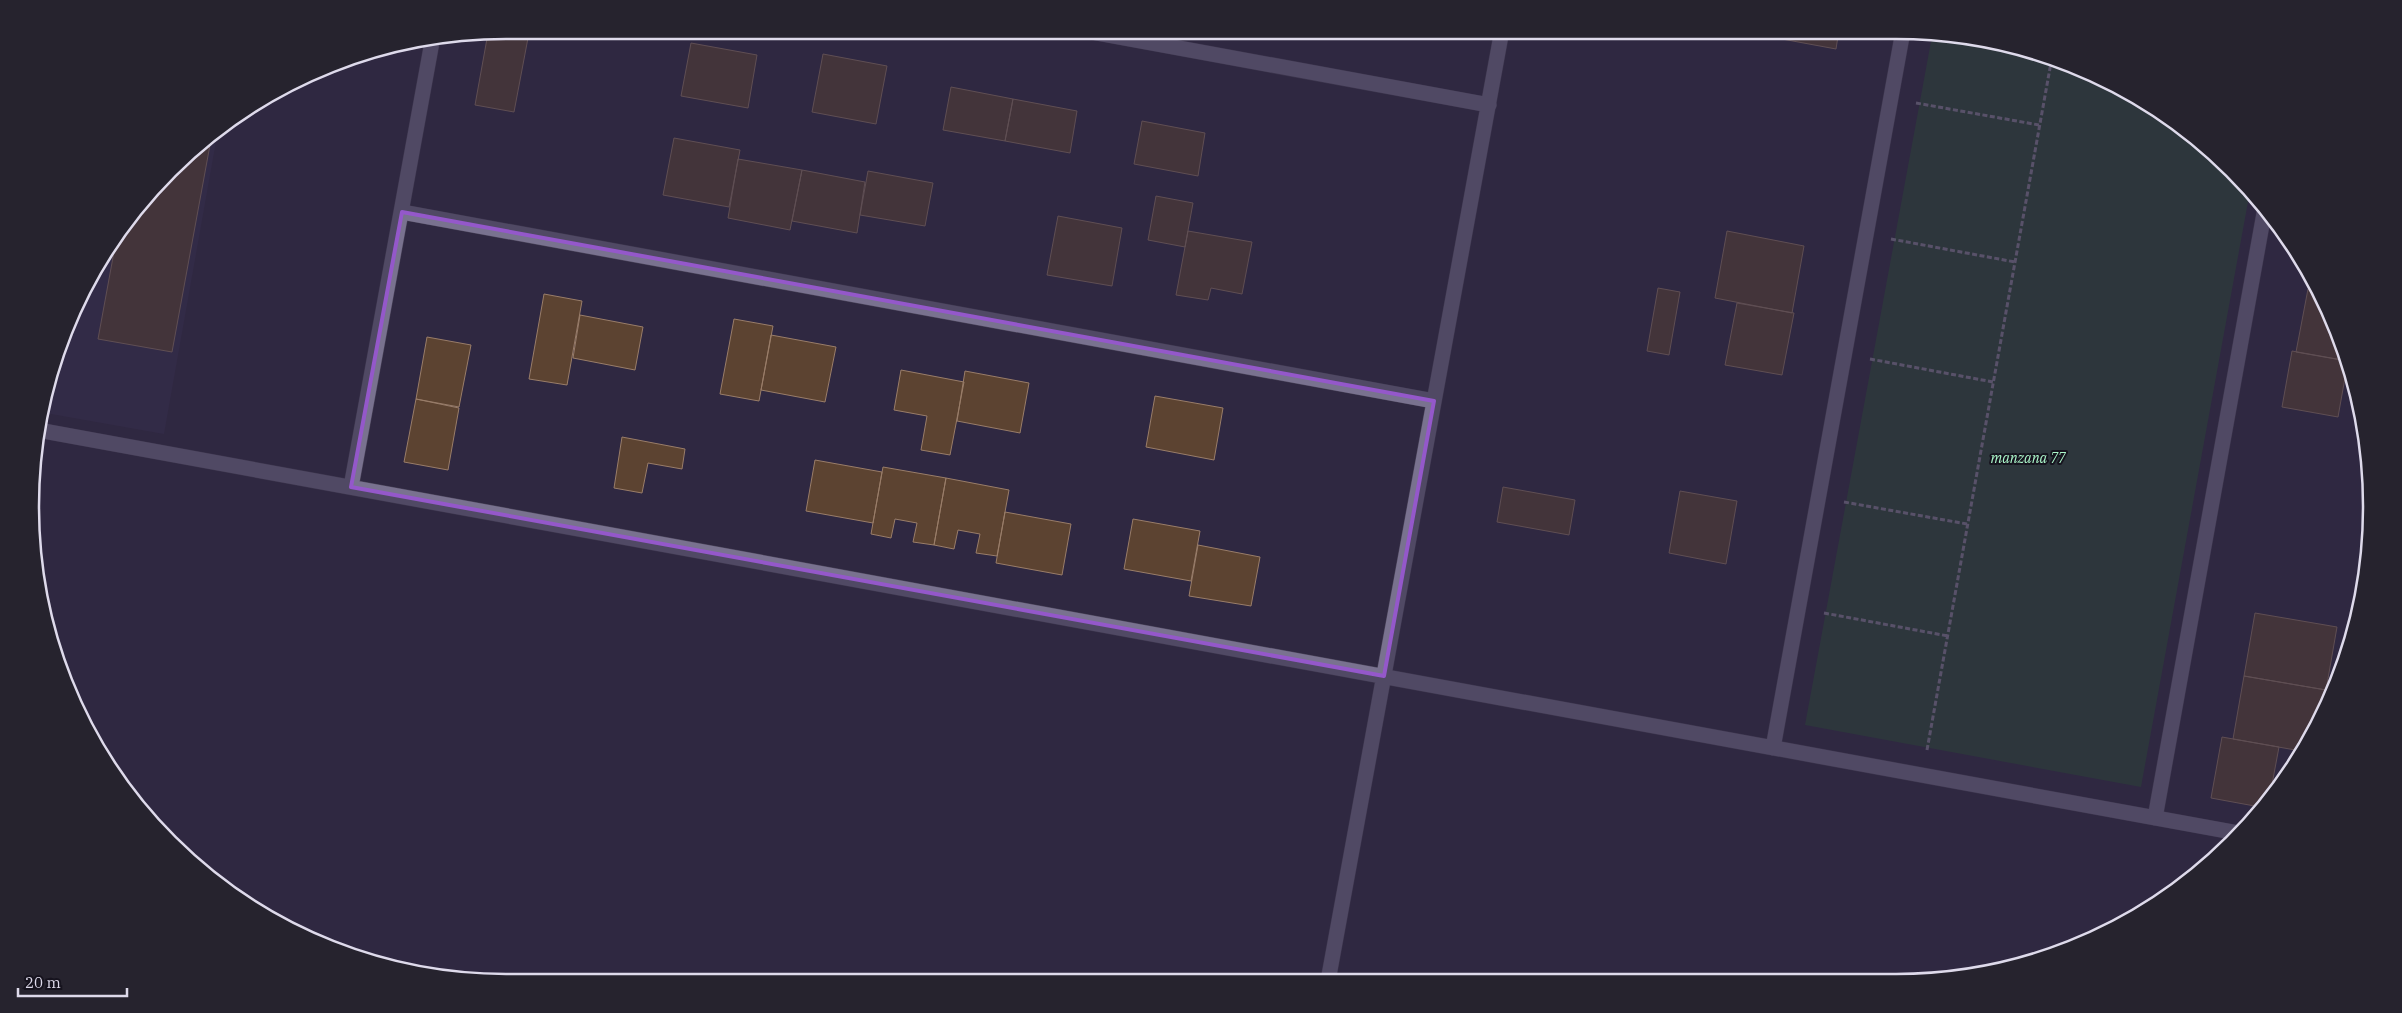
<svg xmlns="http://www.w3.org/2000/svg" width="2402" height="1013" font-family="'IBM Plex Serif',serif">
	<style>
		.built { fill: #372f4e }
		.green { fill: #2c4737 }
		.building { fill: #5c4331; stroke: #997d69 }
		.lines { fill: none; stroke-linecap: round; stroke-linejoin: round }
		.minor-casing { stroke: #4b455a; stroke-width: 16 }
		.path { stroke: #8a8499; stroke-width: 3; stroke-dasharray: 5 2.5; stroke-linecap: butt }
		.minor { stroke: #79728f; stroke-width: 15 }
		.marked { fill: none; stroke: #9458ca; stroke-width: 4; stroke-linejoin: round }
		.labels { text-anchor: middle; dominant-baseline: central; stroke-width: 4; stroke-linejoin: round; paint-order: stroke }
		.park-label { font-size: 14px; font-style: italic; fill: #acf8cb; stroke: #16131e }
		.rim { fill: none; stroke: #dedaeb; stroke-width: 2.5 }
	</style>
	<rect width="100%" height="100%" fill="#2f2841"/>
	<path class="built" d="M218 130 164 434 40 412 94 269 193 148Z"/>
	<path class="green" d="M1932 36 2049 55 2134 94 2210 148 2250 191 2141 787 1805 725Z"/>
	<path class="building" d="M1784 30H1839L1836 49 1782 39Z
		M496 32 528 38 514 112 475 105 488 33Z
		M691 43 757 55 748 108 681 96Z
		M823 54 887 66 876 124 812 112Z
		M951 87 1013 99 1005 141 943 130Z
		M1013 99 1077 111 1070 153 1005 141Z
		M1142 121 1205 133 1198 176 1134 164Z
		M212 134 172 352 98 339 116 241 193 148Z
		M674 138 740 150 729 207 663 195Z
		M738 159 802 170 790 230 728 218Z
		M802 170 865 182 857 233 792 221Z
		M868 171 933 183 925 226 860 215Z
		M1156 196 1193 203 1185 247 1148 240Z
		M1058 216 1122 228 1112 286 1047 275Z
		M1188 231 1252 242 1242 294 1211 288 1208 300 1176 295Z
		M1727 231 1804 246 1792 313 1715 298Z
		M1658 288 1680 292 1669 355 1647 351Z
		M2308 289 2320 291 2323 296 2347 361 2296 352Z
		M544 294 582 301 567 385 529 379Z
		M1737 303 1794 313 1782 375 1725 365Z
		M580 315 643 327 635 370 573 358Z
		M734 319 773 326 759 401 720 394Z
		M771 335 836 347 825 402 761 390Z
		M427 337 471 345 459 407 416 399Z
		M2292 351 2348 361 2338 417 2282 407Z
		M901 370 964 382 950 455 921 450 927 416 894 410Z
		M965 371 1029 383 1020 433 957 421Z
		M1155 396 1223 408 1214 460 1146 447Z
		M416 399 459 408 448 470 404 462Z
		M622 437 685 449 682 469 648 463 642 493 614 488Z
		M815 460 882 472 873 523 806 511Z
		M883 467 946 478 934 545 913 542 917 523 895 519 891 538 871 534Z
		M946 478 1009 490 997 556 976 553 980 534 958 530 954 549 934 545Z
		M1503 487 1575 500 1569 535 1497 522Z
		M1680 491 1737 501 1726 564 1669 553Z
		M1005 512 1071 524 1062 575 996 563Z
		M1133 519 1200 531 1191 581 1124 569Z
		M1198 545 1260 557 1251 606 1189 596Z
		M2255 613 2337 627 2326 690 2244 676Z
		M2244 676 2326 690 2323 708 2301 751 2233 739Z
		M2222 737 2279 747 2270 795 2260 807 2211 798Z"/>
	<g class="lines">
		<defs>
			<path id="minor" d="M1081 30 1489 105
				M402 212 1434 401
				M38 430 2238 833
				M351 487 432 42
				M1773 748 1903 31
				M2155 818 2265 208
				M1328 981 1502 30"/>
		</defs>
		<use href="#minor" class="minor-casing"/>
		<path class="path" d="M1916 103 2039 125
			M1891 239 2015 262
			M1870 359 1993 382
			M1844 502 1967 524
			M1824 613 1948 636
			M1927 750 2052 57"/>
		<use href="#minor" class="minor"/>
	</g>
	<path d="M0 0H2402V1013H0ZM402 212 1434 401 1384 676 351 487Z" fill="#2f2841" fill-opacity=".55" fill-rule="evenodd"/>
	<path class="marked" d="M402 212 1434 401 1384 676 351 487Z"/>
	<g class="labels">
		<g class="park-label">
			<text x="2028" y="458">manzana 77</text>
		</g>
	</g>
	<path d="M0 0H2402V1013H0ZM506 39H1896A467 467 0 0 1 2363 506V507A467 467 0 0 1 1896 974H506A467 467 0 0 1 39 507V506A467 467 0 0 1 506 39Z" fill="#26232e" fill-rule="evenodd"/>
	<path class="rim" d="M506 39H1896A467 467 0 0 1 2363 506V507A467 467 0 0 1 1896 974H506A467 467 0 0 1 39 507V506A467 467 0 0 1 506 39Z"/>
	<path d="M18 988v8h109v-8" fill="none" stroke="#dedaeb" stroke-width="2.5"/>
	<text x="25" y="988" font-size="15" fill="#dedaeb" stroke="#16131e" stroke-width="4" paint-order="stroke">20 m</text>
</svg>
